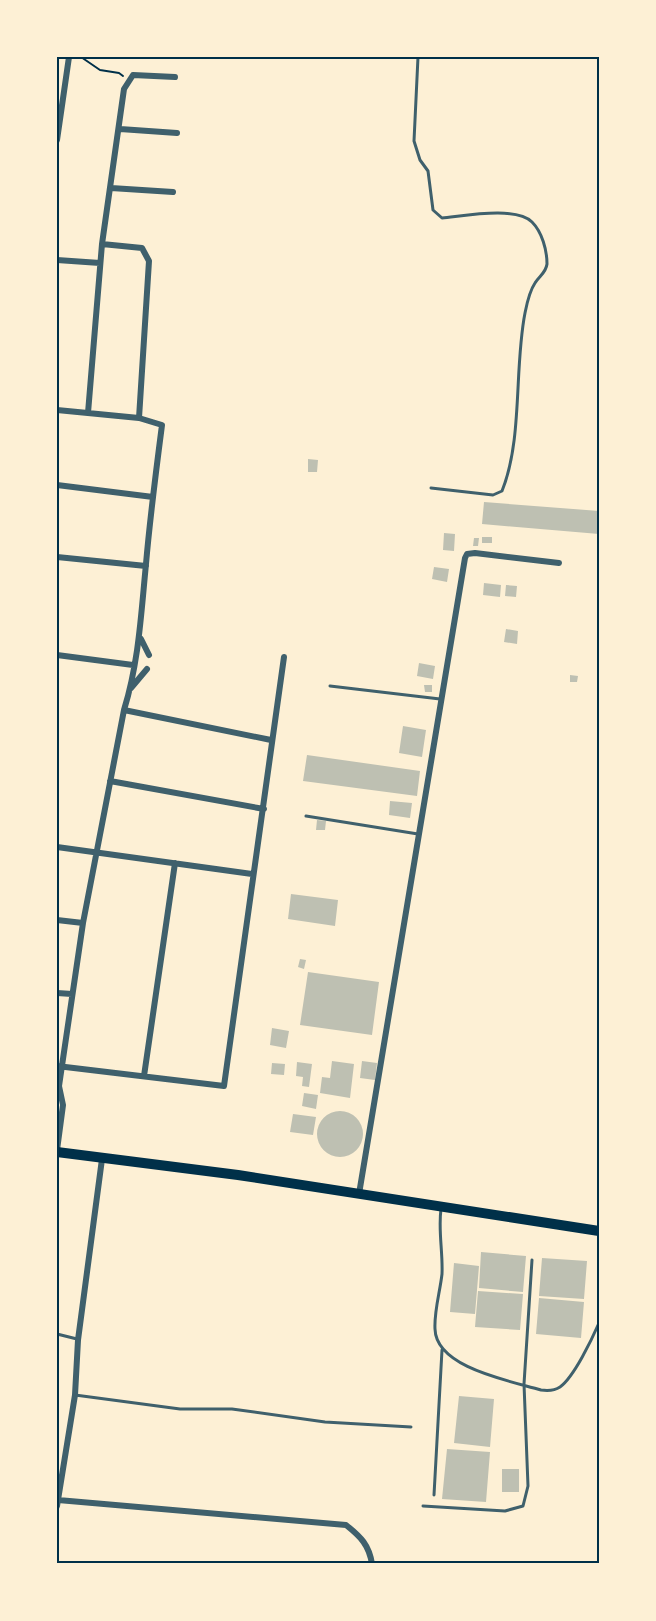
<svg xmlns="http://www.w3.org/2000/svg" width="656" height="1621" font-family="Manrope,sans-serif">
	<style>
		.building { fill: #bec0b2 }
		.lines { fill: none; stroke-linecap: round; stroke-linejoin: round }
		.path { stroke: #003049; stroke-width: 2 }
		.service { stroke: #3f606c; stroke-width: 3 }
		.minor { stroke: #3f606c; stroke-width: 6 }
		.primary { stroke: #003049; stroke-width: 10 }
		.neatline { fill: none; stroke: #003049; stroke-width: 2 }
	</style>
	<rect width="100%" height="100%" fill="#fdf0d5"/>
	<path class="building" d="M308 459 318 460 317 472H308Z
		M484 502 599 511V534L482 524Z
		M444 533 455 534 454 551 443 550Z
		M482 537H492V543H482Z
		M474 538H479L478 546H473Z
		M434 567 449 569 447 582 432 579Z
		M484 583 501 585 500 597 483 595Z
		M506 585 517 586 516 597 505 596Z
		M506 629 518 631 517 644 504 642Z
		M419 663 435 666 433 679 417 676Z
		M570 675 578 676 577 682H570Z
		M424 685H432V692H425Z
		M403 726 426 730 422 757 399 753Z
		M307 755 420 771 417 796 303 781Z
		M390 801 412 803 410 818 389 815Z
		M317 820 326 821 325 830H316Z
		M291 894 338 900 335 926 288 919Z
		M300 959 306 960 304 969 298 967Z
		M308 972 379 982 372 1035 300 1025Z
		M272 1028 289 1031 286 1048 270 1045Z
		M332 1061 354 1064 350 1098 320 1093 322 1077 330 1078Z
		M362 1061 377 1063 375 1080 360 1078Z
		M297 1062 312 1064 309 1087 302 1086 303 1077 296 1076Z
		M272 1063 285 1064 284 1075 271 1074Z
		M304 1093 318 1095 316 1109 302 1106Z
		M317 1134a23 23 0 1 1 46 0a23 23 0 1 1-46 0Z
		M293 1114 316 1117 313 1135 290 1132Z
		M481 1252 526 1256 523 1292 479 1288Z
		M542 1258 587 1261 584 1299 539 1296Z
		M454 1263 479 1266 475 1314 450 1312Z
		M478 1291 523 1294 520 1330 475 1327Z
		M539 1298 584 1302 581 1338 536 1334Z
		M459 1396 494 1399 490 1447 454 1443Z
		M447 1449 490 1452 486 1502 442 1499Z
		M502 1469H519V1492H502Z"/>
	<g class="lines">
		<path class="path" d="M81 57 100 70 119 73 123 76"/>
		<path class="service" d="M418 57 414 141 420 160 428 171 433 210 442 218C464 216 516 206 532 222 542 232 547 250 547 264 546 273 539 276 535 283 529 292 527 303 525 313 514 368 523 439 502 491L493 495 431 488
			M330 686 440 699
			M306 816 418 834
			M441 1209C438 1230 443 1252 442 1274 440 1292 434 1311 435 1329 436 1368 511 1381 541 1390 548 1391 554 1391 560 1387 574 1377 592 1339 599 1323
			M57 1334 77 1339
			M75 1395 180 1409H232L325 1422 411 1427
			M434 1495 442 1350
			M423 1506 505 1511 523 1506 528 1486 524 1384 532 1260"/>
		<path class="minor" d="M120 129 177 133
			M57 140 69 57
			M111 188 173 192
			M102 244 142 248 149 261 139 418
			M57 260 100 263
			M57 410 139 418 162 425C156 471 150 517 146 564 141 614 139 661 124 710L83 923 59 1086 63 1105 57 1150
			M88 413 102 244 124 89 133 75 175 77
			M57 485 153 497
			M57 557 146 566
			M141 639 149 655
			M57 655 133 665
			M131 688 147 669
			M124 710 271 740
			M110 781 264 809
			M57 847 252 874
			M57 920 83 923
			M57 993 72 994
			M57 1066 224 1086 284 657
			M144 1076 175 863
			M359 1194 465 558 467 554 475 553 559 563
			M58 1500 346 1525C361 1537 369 1545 372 1564
			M57 1506 75 1395 78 1340 102 1159"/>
		<path class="primary" d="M57 1152 238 1175 599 1231"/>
	</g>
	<rect width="656" height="1621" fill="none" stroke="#fdf0d5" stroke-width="117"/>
	<rect x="58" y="58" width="540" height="1504" class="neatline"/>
</svg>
